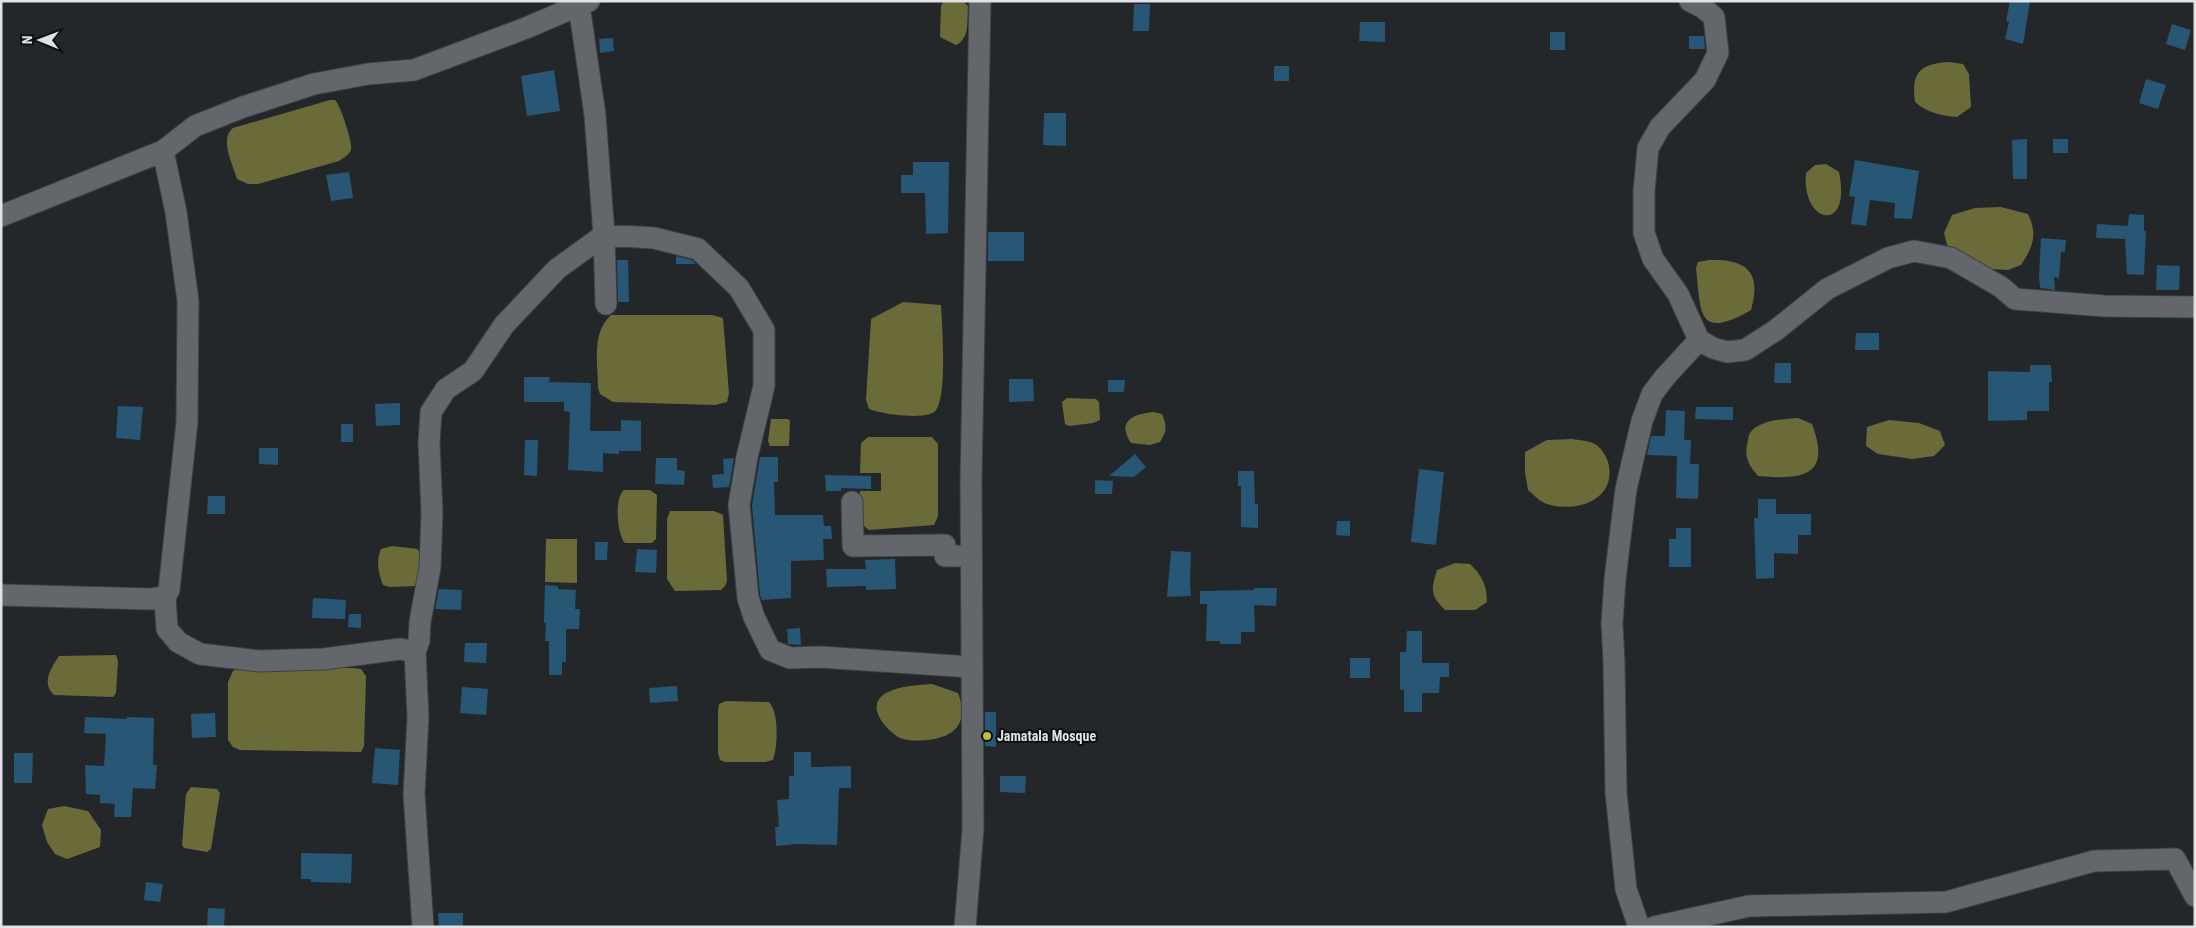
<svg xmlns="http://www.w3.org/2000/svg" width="2196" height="928" font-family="'Roboto Condensed',sans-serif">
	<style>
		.water { fill: #6b6b39 }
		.building { fill: #275774 }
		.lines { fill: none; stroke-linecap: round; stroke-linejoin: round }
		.minor-casing { stroke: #3f4245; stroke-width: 23 }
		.minor { stroke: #63676b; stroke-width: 21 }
		.poi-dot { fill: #c0be41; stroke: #0e1011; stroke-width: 2 }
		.labels { text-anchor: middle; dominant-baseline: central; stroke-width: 4; stroke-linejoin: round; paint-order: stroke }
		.poi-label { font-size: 14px; font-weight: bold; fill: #e0e2e4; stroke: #0e1011; text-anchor: start }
	</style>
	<rect width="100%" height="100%" fill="#23272a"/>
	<path class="water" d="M944 1H963L968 6C967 20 970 39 956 45L940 37 941 6Z
		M1949 62 1963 64 1969 74 1971 107 1957 117C1942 116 1926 112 1915 102 1911 72 1920 64 1949 62Z
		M330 100H335C340 104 353 143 351 150 349 155 343 158 339 161L258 184H248L237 179C233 165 219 139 233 128Z
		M1826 164 1839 172C1852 235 1801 224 1806 173L1815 165Z
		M2001 207 2028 214C2038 235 2033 247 2021 265L2008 270 1991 269 1957 253 1947 245 1944 233 1952 215 1975 208Z
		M1709 260C1746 259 1762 271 1751 310 1697 341 1701 313 1696 268L1698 262Z
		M903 302 941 305C942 323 948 403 934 412 923 420 881 414 869 409L866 400 871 319Z
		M611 315H712L723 318 729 393 727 402 715 405 613 402 600 394 598 388C598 364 591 333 611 315Z
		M1067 398 1096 399 1099 402 1100 420 1093 423 1069 426 1065 424 1062 402Z
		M1153 412 1162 414C1167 425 1167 432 1160 442L1150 445 1131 443C1116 421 1134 414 1153 412Z
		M1798 418 1812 424C1832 477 1802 480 1758 476 1750 467 1744 458 1747 445 1748 442 1748 436 1750 433 1759 420 1784 419 1798 418Z
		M771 419H788L790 421 789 446H770L768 441Z
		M1889 420 1919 423 1940 431 1945 445 1934 456 1912 459 1878 454 1866 446 1867 427Z
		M868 437H932L938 444V516L934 525 869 530 860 523V491H881V473H860L861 443Z
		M1572 439C1579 440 1589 441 1595 444 1602 448 1608 459 1609 466 1615 501 1574 513 1547 504 1540 502 1533 494 1528 490L1525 472V452L1547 440Z
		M624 490H650L657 495 656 539 652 543H625C617 535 614 497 624 490Z
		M670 511H714L723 515 727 581 725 586 721 590 675 591 667 579V519Z
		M546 539H577V583L545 582Z
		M392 546 417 549 423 555 416 586 390 587 383 585C378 573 376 561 381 549Z
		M1455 563 1470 564C1482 575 1487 586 1487 602L1475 610H1445C1430 595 1431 590 1437 570Z
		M116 655 118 661 116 693 113 697 54 695C41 683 51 668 59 656Z
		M242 666 353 668 361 669 366 676 364 746 361 752 240 750 233 747 228 740V682L233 671Z
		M932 684 958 693C969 722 956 737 927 740 919 741 908 741 900 738 886 730 864 706 886 693 899 686 917 685 932 684Z
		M726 701 769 702C779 712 778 746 773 760L765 762H725L720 760 718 753V711L719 704Z
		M191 787 217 789 220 793 211 849 207 852 184 848 182 845 186 794Z
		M64 806 88 811 101 830 100 847 67 859 55 854 47 842 42 825 48 809Z"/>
	<path class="building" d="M2010 1 2030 2 2023 44 2005 39 2009 22 2006 21Z
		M1134 4H1150L1149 31H1133Z
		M1360 22H1385V42L1359 41Z
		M2172 24 2191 30 2185 50 2166 44Z
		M1550 32H1565V50H1550Z
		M1689 36H1704L1705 49H1689Z
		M613 38 614 51 600 53 599 39Z
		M1274 66H1289V81H1274Z
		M554 70 560 111 527 116 521 76Z
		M2146 79 2166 85 2158 109 2139 103Z
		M1044 113H1066V146L1043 145Z
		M2027 139V179H2013L2012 140Z
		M2053 139H2068V153H2053Z
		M1855 160 1919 171 1912 219 1894 218 1895 203 1870 200 1866 226 1851 224 1855 197 1849 196Z
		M913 162H949L948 233 926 234 925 193H901V175H913Z
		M349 172 353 198 331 201 326 175Z
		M2129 214 2144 215V231H2146L2144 275 2127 274 2125 239 2096 238 2097 224 2128 226Z
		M988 232H1024V261H988Z
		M2041 238 2066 240 2065 252H2061L2059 278 2054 277 2055 290 2040 288 2039 276Z
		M676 256 692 260 696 264H676Z
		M617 260H628L629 302H618Z
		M2157 265 2180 266 2179 290H2156Z
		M1856 333H1879V350H1855Z
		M1775 363H1791V383H1774Z
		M2030 365H2051L2052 382H2049V411H2027V420L1988 421V371L2030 372Z
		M524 377H550L549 382 591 383 590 431H621V420L641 421V451H619V454L603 453V472L568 470 570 412 564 411V402H524Z
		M1009 379H1033L1034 401 1009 402Z
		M1108 380H1125L1124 392H1108Z
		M400 403V425L376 426 375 404Z
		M118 406 143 407 140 440 116 438Z
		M1696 407H1733V420L1695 419Z
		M1666 410 1685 411 1684 440H1691L1690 464H1699L1698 499 1676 498 1677 456 1647 455 1651 436H1665Z
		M341 424H353V442H341Z
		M525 440H538L537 476 524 475Z
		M259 448H278V465L259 464Z
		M1135 454 1146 467 1134 477 1109 476Z
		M760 457H778V482H774L775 515H823L824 526H831L832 539H823L824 560 791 561V598L762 600 760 595 752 505Z
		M656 458H677V470L685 471 684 485 655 484Z
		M734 458 729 487 713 488 712 475 724 474 723 459Z
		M1419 469 1444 472 1436 545 1411 542Z
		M1238 471H1254L1255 504H1258V528L1241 527V486H1238Z
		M825 475 871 476V489L841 488V491H826Z
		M1095 480 1113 481 1112 494H1095Z
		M208 496H225V514H207Z
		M1758 499H1776V514H1811V535H1798V554L1774 553V578L1756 579 1754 518H1758Z
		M1337 521H1350V536L1336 535Z
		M1676 528H1691V567H1669V539H1676Z
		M595 542H608L607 560H595Z
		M637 549 657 550 656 573 635 572Z
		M1171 551 1191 552 1190 582 1191 596 1167 597Z
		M895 559 896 589 866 590V586L827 587 826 569H866L865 560Z
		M545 585 558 586V589L576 590 575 609H580L579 629H566V662H562V675H549V641H545L546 623H544Z
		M1254 588H1277L1276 606 1254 605 1255 632H1241V644H1220V641H1206L1207 604H1200V591L1254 590Z
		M439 589 462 590 461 610 435 609Z
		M313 598 346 600 345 619 312 618Z
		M349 614H361V628L348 627Z
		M800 628 801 645 788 644 787 629Z
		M1407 631H1422V663H1449V677H1440L1439 693H1422V712H1404V690H1400V652H1406Z
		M465 643H487L486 663 464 662Z
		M1350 658H1370V678H1350Z
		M677 686 678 701 650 703 649 688Z
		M462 687 488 689 486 715 460 713Z
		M985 712H996V747L985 746Z
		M215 713 216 737 192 738 191 714Z
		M85 717 127 719V717L154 718 153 765H157L155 789 133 788 131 817H114L115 804 100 803V795L86 794 85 765 104 766 106 734 84 733Z
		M375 748 400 750 398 785 372 783Z
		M794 752H811V767L851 766V788H839L837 845 797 844 776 846 775 827H779L777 800 789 799V776H794Z
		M14 753H33L32 783H14Z
		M1000 776H1026L1025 793 1000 792Z
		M301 853 352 854 351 883 311 882V879H301Z
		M146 882 163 884 160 902 144 900Z
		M208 908 225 909 224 927H207Z
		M438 913H463V927H439Z"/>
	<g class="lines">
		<defs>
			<path id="minor" d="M1690 1 1702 7 1714 17 1718 53 1705 80 1660 127 1648 148 1644 191V233L1653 259 1678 294 1699 340 1713 348 1727 352 1745 350 1776 330 1827 289 1888 258 1914 251 1951 258 2001 287 2015 299 2104 306 2195 307
				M579 5 595 115 604 235 606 304
				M1 216 163 151 195 126 243 107 314 84 368 74 414 70 526 28 589 1
				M852 502 853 546 945 545V556H971
				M1 595 151 599 165 597 169 590 187 422 188 301 176 212 163 151
				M165 597 167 629 178 642 200 654 259 661 324 659 400 649 415 652 418 717 414 794 423 927
				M415 652 419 641 420 622 430 567 432 513 429 443 431 412 446 389 473 371 504 325 557 269 604 235 654 238 698 249 739 288 764 330V386L747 457 739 505 748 598 754 617 770 650 790 658 820 657 971 667
				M965 927 973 829 971 482 980 1
				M1639 927 1626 889 1616 793 1614 663 1612 623 1615 579 1626 489 1642 421 1652 394 1665 377 1699 340
				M1654 927 1749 906 1946 902 2094 861 2175 859 2195 896"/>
		</defs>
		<use href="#minor" class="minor-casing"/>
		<use href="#minor" class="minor"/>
	</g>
	<circle class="poi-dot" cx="987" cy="736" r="5"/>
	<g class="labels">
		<g class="poi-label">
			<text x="997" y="736">Jamatala Mosque</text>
		</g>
	</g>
	<rect width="2196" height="928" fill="none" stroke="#e0e2e4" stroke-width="5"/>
	<g transform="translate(40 40) rotate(271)" stroke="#0e1011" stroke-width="4" paint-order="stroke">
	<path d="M0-4L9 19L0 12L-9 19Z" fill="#e0e2e4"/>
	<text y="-8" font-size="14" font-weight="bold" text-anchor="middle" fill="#e0e2e4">N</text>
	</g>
</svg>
